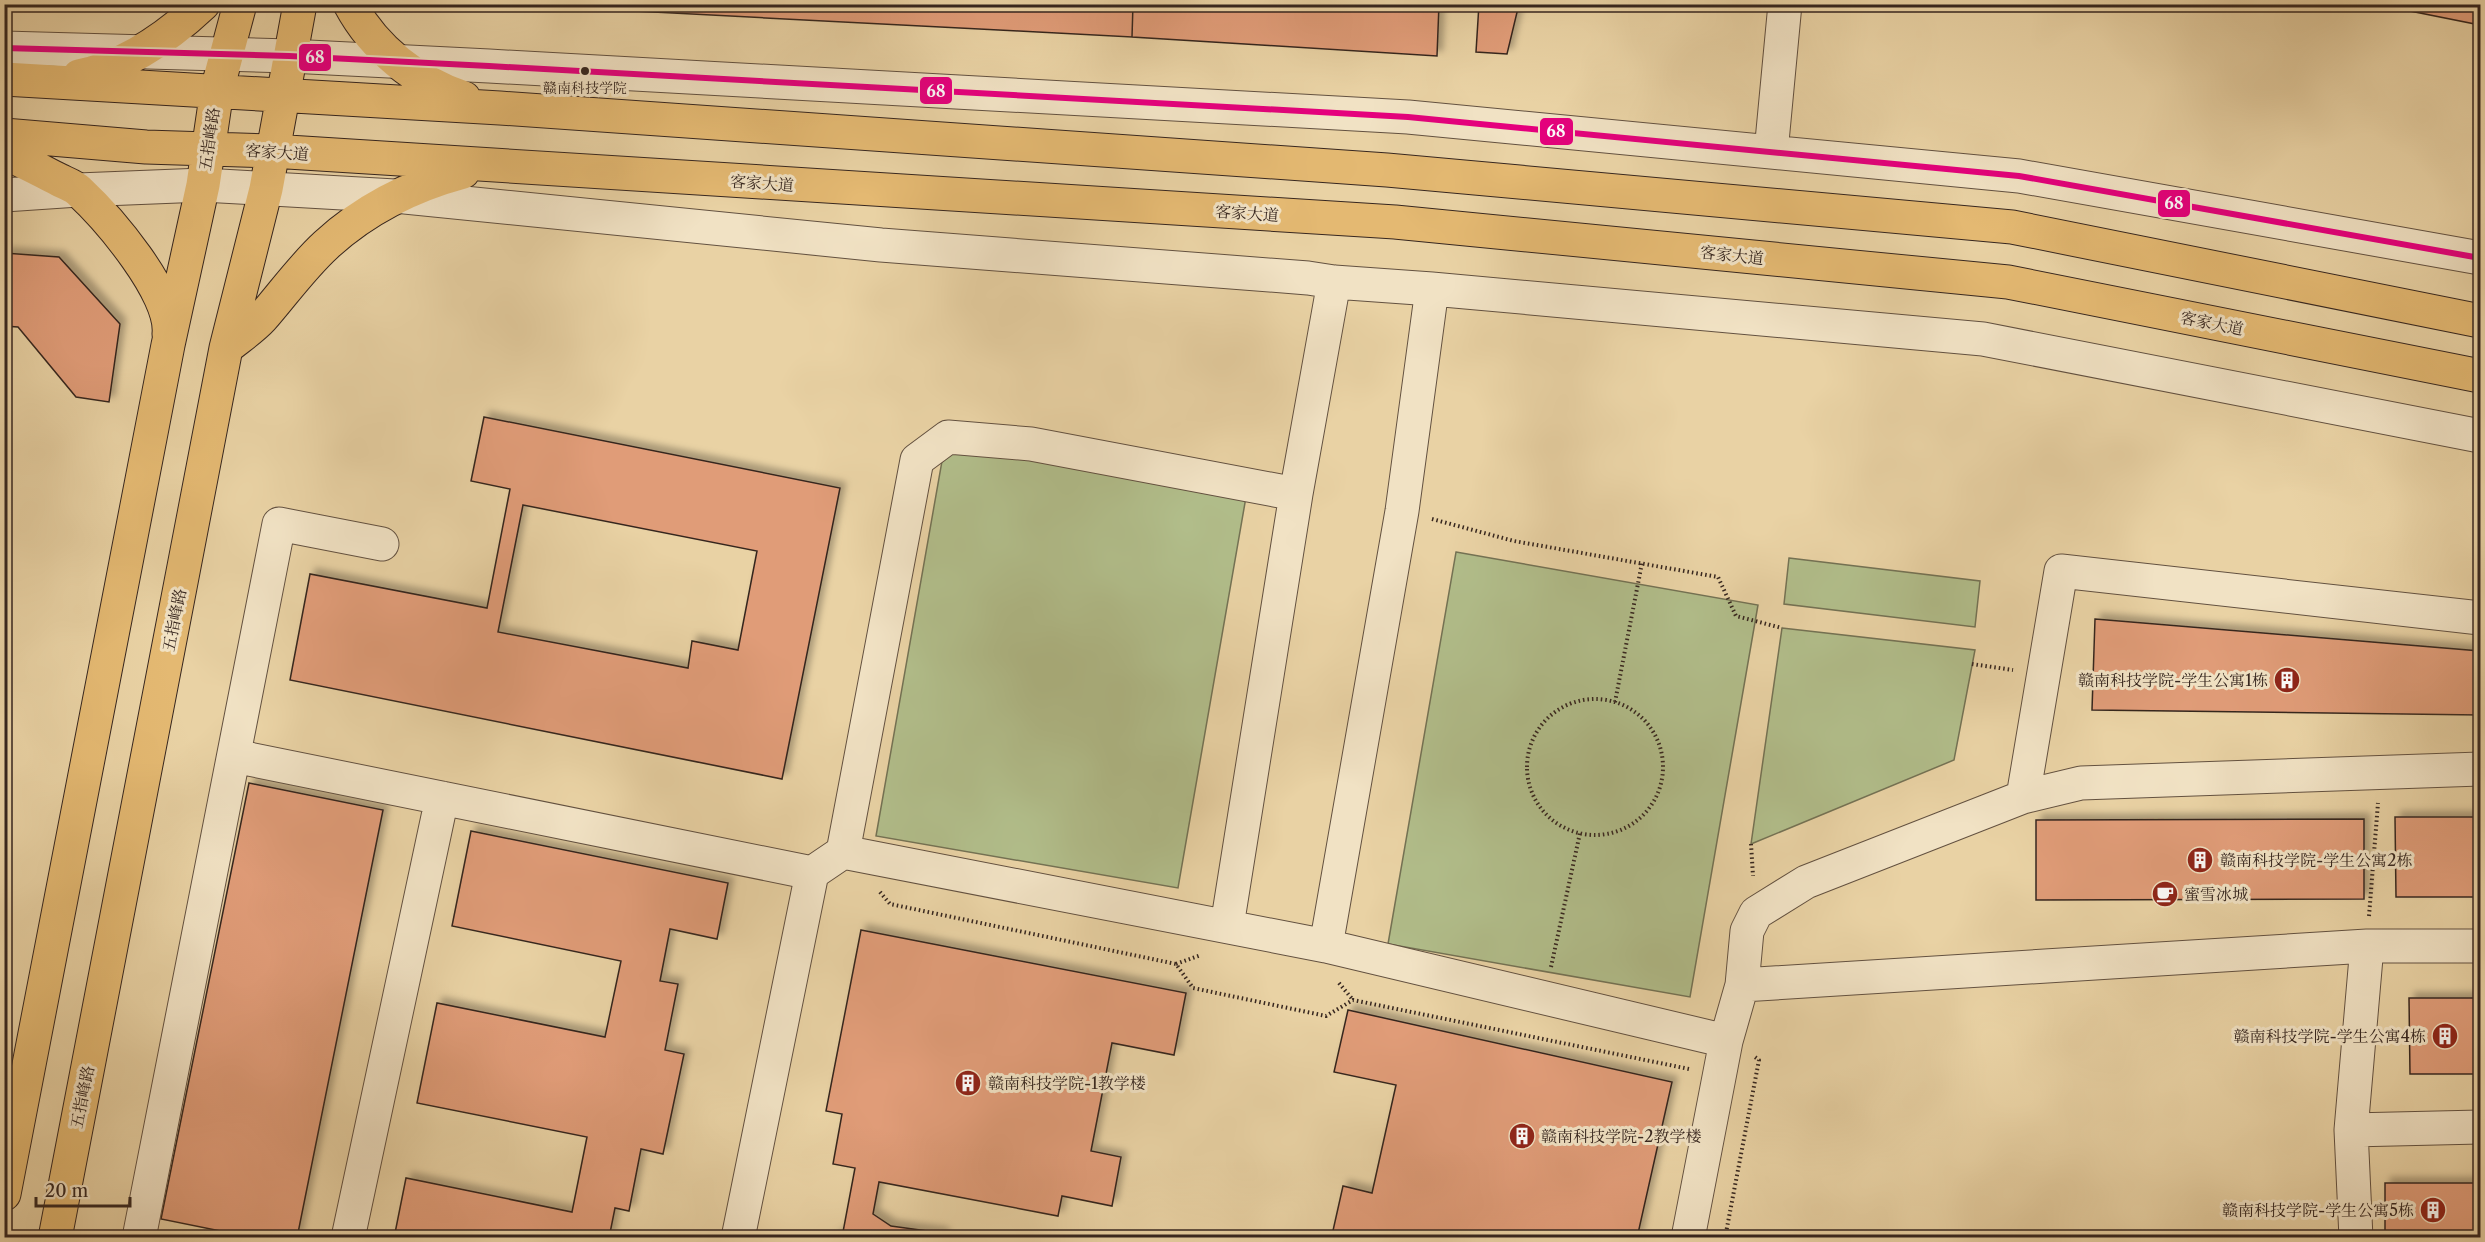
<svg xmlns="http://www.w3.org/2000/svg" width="2485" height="1242" font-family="'Libre Caslon Text','Noto Serif SC',serif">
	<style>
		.green { fill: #b1bd8a; stroke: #747254; stroke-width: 1.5 }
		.building { fill: #e09c78; stroke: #36261f; stroke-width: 1.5; fill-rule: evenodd; filter: url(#shadow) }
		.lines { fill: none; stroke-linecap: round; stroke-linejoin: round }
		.minor-casing { stroke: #635140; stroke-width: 35 }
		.major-casing { stroke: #36261f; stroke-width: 35 }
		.path { stroke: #36261f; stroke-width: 4; stroke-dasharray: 1.5 3; stroke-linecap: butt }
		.minor { stroke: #f1e2c4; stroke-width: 33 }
		.major { stroke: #e4b972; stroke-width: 33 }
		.bus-1-casing { stroke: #f1e2c4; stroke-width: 10 }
		.bus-1 { stroke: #e5007d; stroke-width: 6 }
		.bus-dot { fill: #36261f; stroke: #f1e2c4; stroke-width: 2 }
		.labels { text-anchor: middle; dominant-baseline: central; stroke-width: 6; stroke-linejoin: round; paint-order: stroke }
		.bus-label { font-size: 14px; fill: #36261f; stroke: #f1e2c4 }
		.street-label { font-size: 16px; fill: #36261f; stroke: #f1e2c4 }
		.poi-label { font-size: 16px; fill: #36261f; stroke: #f1e2c4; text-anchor: start }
		.line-badge { stroke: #f1e2c4; stroke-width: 2 }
		.badge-label { font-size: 16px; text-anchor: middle; font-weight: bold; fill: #fff }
	</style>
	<defs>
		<filter id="shadow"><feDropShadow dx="5.5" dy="-5.5" stdDeviation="3" flood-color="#0004"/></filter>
	</defs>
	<rect width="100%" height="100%" fill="#e9d2a4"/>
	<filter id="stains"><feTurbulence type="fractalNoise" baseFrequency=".00333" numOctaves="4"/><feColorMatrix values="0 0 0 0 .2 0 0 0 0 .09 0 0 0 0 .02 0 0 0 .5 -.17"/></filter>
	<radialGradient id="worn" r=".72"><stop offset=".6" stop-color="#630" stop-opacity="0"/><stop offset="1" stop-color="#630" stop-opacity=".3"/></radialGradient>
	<path class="green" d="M945 444 1246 497 1178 888 876 836Z
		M1456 552 1758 605 1690 997 1388 944Z
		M1789 558 1980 581 1975 627 1784 604Z
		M1782 628 1975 650 1954 760 1751 844Z"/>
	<path class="building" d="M499 4H1133L1132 37Z
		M1133 4H1439L1437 56 1132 37Z
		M1479 4H1519L1507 54 1476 52Z
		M2375 4H2480V25Z
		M4 253 59 257 120 324 109 402 76 397 18 327 4 326Z
		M484 417 840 488 782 779 290 680 310 574 487 608 510 489 471 481ZM523 505 757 551 738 650 692 641 688 668 498 632Z
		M2095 619 2480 651V715L2092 710Z
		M249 783 383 810 297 1238H255L161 1219Z
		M2395 817H2480V897H2396Z
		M2364 819V899L2036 900V820Z
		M471 831 728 883 717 939 670 929 660 981 678 984 665 1050 684 1054 663 1154 641 1149 629 1211 615 1208 609 1238H394L406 1178 572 1212 587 1137 417 1103 437 1003 605 1037 621 961 452 926Z
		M861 930 1186 993 1174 1055 1112 1043 1091 1151 1121 1157 1112 1206 1062 1196 1058 1216 879 1182 873 1214 891 1226 942 1233 945 1238H833L843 1232 855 1168 833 1164 842 1114 826 1111Z
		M2409 998H2480V1074H2410Z
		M1348 1010 1672 1082 1637 1238H1343L1332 1235 1343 1186 1372 1193 1396 1085 1334 1072Z
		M2385 1183H2480V1238H2385Z"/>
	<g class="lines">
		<defs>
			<path id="minor" d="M4 48 289 56 489 66 1408 117 2019 176 2480 258
				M1771 152 1785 4
				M4 195 78 190 203 185 395 196 881 245 1308 278 1334 282 1432 289 1983 339 2480 436
				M234 756 812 873
				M2023 797 2061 571 2480 618
				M843 852 917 460 948 437 1031 444 1296 494
				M1227 926 1296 494 1334 282
				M1326 946 1402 511 1432 289
				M1742 985 2367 946H2480
				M1726 1041 1742 985 1747 931 1756 913 1806 882 2023 797 2081 783 2480 769
				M2351 1130 2480 1127
				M139 1238 279 524 382 544
				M348 1238 442 798
				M738 1238 812 873 843 852 1326 946 1726 1041 1688 1238
				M2356 1238 2351 1130 2367 946"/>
			<path id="major" d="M350 4C374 49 416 82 464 98
				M79 76C127 66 168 37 203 4
				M4 79 500 108 1387 170 2012 227 2480 321
				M4 135 146 147 272 151 1395 222 2008 282 2480 376
				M4 153C24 161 41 171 59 180 65 183 74 186 79 191 108 218 173 293 169 334
				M226 348C238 338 252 329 262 318 283 294 302 267 326 245 366 208 411 186 463 172
				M4 1194 168 345 203 185 217 90 240 4
				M55 1238 226 348 266 189 300 4"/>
		</defs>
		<use href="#minor" class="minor-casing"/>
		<use href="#major" class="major-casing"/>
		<path class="path" d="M1432 519 1514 541 1718 577 1736 616 1782 628
			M1972 664 2013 670
			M1527 767a68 68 0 1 1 136 0a68 68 0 1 1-136 0Z
			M1615 702 1642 563
			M1751 844 1753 876
			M880 892 890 904 1176 964 1193 988 1326 1016 1353 1000 1689 1069
			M2369 916 2378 803
			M1176 964 1201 955
			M1551 967 1580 833
			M1339 983 1353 1000
			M1725 1238 1759 1060 1755 1057"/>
		<use href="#minor" class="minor"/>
		<use href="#major" class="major"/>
		<defs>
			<path id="bus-1" d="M4 48 289 56 489 66 1408 117 2019 176 2480 258"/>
		</defs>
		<use href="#bus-1" class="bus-1-casing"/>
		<use href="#bus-1" class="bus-1"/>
	</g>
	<defs>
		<symbol id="building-disc" viewBox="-11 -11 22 22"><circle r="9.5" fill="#8f2418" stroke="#f1e2c4"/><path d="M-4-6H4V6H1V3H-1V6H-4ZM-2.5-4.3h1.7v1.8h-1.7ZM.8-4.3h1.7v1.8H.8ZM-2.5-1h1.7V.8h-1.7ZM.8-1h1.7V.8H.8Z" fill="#fff"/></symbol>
		<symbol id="cafe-disc" viewBox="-11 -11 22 22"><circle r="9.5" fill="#8f2418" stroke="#f1e2c4"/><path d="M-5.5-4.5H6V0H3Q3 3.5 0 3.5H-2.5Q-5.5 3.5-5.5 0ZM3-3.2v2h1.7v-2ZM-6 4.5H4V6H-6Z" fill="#fff"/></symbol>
	</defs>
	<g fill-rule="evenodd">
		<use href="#building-disc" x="2272" y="665" width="30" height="30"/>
		<use href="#building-disc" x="2185" y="845" width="30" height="30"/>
		<use href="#cafe-disc" x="2150" y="879" width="30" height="30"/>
		<use href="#building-disc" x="2430" y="1021" width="30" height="30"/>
		<use href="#building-disc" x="953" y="1068" width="30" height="30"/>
		<use href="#building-disc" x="1507" y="1121" width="30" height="30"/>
		<use href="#building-disc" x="2418" y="1195" width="30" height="30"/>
	</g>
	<circle class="bus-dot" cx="585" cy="71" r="5"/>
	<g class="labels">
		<g class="bus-label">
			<text x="585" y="88">赣南科技学院</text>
		</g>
		<g class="street-label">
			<text transform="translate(209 139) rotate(-82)">五指峰路</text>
			<text transform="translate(277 152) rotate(4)">客家大道</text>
			<text transform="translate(762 183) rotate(4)">客家大道</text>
			<text transform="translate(1247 213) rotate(4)">客家大道</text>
			<text transform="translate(1732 255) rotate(6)">客家大道</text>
			<text transform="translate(2212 323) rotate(11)">客家大道</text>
			<text transform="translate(174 620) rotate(-79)">五指峰路</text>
			<text transform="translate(82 1097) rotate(-79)">五指峰路</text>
		</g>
		<g class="poi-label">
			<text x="2268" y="680" text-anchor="end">赣南科技学院-学生公寓1栋</text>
			<text x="2220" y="860">赣南科技学院-学生公寓2栋</text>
			<text x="2184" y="894">蜜雪冰城</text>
			<text x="2426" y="1036" text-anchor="end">赣南科技学院-学生公寓4栋</text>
			<text x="988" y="1083">赣南科技学院-1教学楼</text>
			<text x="1541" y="1136">赣南科技学院-2教学楼</text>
			<text x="2414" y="1210" text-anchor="end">赣南科技学院-学生公寓5栋</text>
		</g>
	</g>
	<g class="line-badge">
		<rect x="298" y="43" width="34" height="29" rx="6" fill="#e5007d"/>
		<rect x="919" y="76" width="34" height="29" rx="6" fill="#e5007d"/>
		<rect x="1539" y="117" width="35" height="29" rx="6" fill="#e5007d"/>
		<rect x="2157" y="189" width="34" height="29" rx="6" fill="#e5007d"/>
	</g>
	<g class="badge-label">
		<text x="315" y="63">68</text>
		<text x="936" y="97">68</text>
		<text x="1556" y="137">68</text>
		<text x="2174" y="209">68</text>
	</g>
	<rect width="2485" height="1242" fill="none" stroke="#e9d2a4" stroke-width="24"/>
	<rect x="6" y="6" width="2473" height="1230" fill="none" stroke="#36261f" stroke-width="3"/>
	<rect x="12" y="12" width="2461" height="1218" fill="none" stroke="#36261f" stroke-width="1.5"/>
	<path d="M36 1197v9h94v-9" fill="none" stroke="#36261f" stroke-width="3"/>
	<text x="45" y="1197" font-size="18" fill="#36261f" stroke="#f1e2c4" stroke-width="4.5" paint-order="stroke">20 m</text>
	<rect width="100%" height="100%" filter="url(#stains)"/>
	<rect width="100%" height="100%" fill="url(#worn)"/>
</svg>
